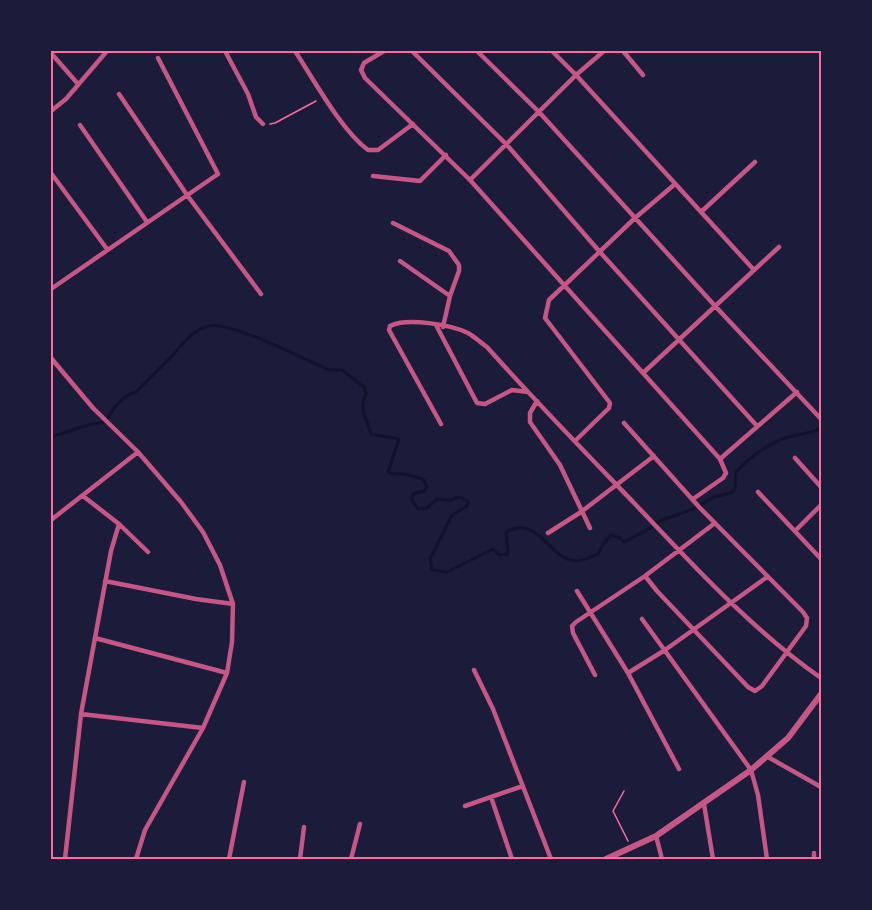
<svg xmlns="http://www.w3.org/2000/svg" width="872" height="910" font-family="Quicksand,sans-serif">
	<style>
		.lines { fill: none; stroke-linecap: round; stroke-linejoin: round }
		.stream { stroke: #12122b; stroke-width: 3 }
		.path { stroke: #ff6b9d; stroke-width: 1.5 }
		.minor { stroke: #c65784; stroke-width: 4.5 }
		.tertiary { stroke: #c65784; stroke-width: 6 }
		.neatline { fill: none; stroke: #ff6b9d; stroke-width: 2 }
	</style>
	<rect width="100%" height="100%" fill="#1b1b3a"/>
	<g class="lines">
		<path class="stream" d="M51 437 88 425 106 422C111 410 123 395 136 392 147 381 158 370 169 359 181 347 190 331 208 326 229 320 306 360 329 370H342L364 387 366 393 363 403V411L371 434 399 439 388 472 393 474H404L423 479 427 487 424 491 413 494 412 500 418 509 427 508 437 499 451 500 459 497 468 501 467 506 452 515 430 559 432 570 447 572 493 549 499 555 508 554 506 532C539 514 549 560 576 561 583 561 592 556 598 554L604 543 611 535 620 538 624 542 647 530 662 520 693 509 714 497 731 493 735 489 736 472C751 456 767 444 788 437 799 434 811 434 821 428"/>
		<path class="path" d="M270 124 275 123 316 101
			M624 791 613 811 628 841"/>
		<path class="minor" d="M225 51 248 94 256 117 263 124
			M295 51C314 80 341 130 368 150H378L413 124
			M384 51 364 63 361 70 365 78 470 180 720 459 726 473 723 478 693 499
			M412 51 507 145 599 251 757 426
			M477 51 539 112 716 307 821 419
			M552 51 576 75 754 270
			M623 51 643 75
			M51 53 78 84
			M119 94 187 195 261 294
			M51 111 66 99 107 51
			M80 125 147 222
			M51 173 107 249
			M373 176 420 181 446 155
			M470 180 576 75 604 51
			M701 212 755 162
			M393 223 449 251 459 265V271L450 296 443 327
			M400 261 450 296
			M51 289 218 174 158 58
			M436 325 477 403 485 404 512 390 528 392
			M51 358 93 408 138 452 181 502 203 532 220 565 233 604 232 642 227 673 203 728 145 830 136 859
			M643 373 779 247
			M537 401 530 413V422L560 465 590 528
			M624 423 700 508 803 612 807 618 806 626 762 686 755 691 748 687 657 591 645 576
			M441 424 389 330 390 326C406 317 452 325 468 333 475 337 481 343 487 347 535 401 585 452 635 504 693 565 751 629 821 678
			M575 441 609 408 610 403 545 318 549 300 635 218 675 184
			M795 458 821 487
			M720 459 797 392
			M758 492 821 559
			M83 496 119 524 148 552
			M51 520 138 452
			M795 531 821 505
			M548 533 581 512 654 456
			M105 581 196 599 233 604
			M577 591 628 673 679 769
			M642 619 751 770 758 795 767 859
			M95 638 227 673
			M474 670 493 709 551 859
			M628 673 665 650 767 577
			M595 675 573 633 572 626 576 622 645 576 715 523
			M81 714 203 728
			M768 757 821 787
			M491 797 512 859
			M704 804 713 859
			M465 806 523 786
			M656 836 662 859
			M814 853V859
			M65 859 81 714 111 551 119 524
			M229 859 244 782
			M300 859 304 827
			M351 859 360 824"/>
		<path class="tertiary" d="M606 859 656 836 751 770 788 738 821 694"/>
	</g>
	<rect width="872" height="910" fill="none" stroke="#1b1b3a" stroke-width="105"/>
	<rect x="52" y="52" width="768" height="806" class="neatline"/>
</svg>
